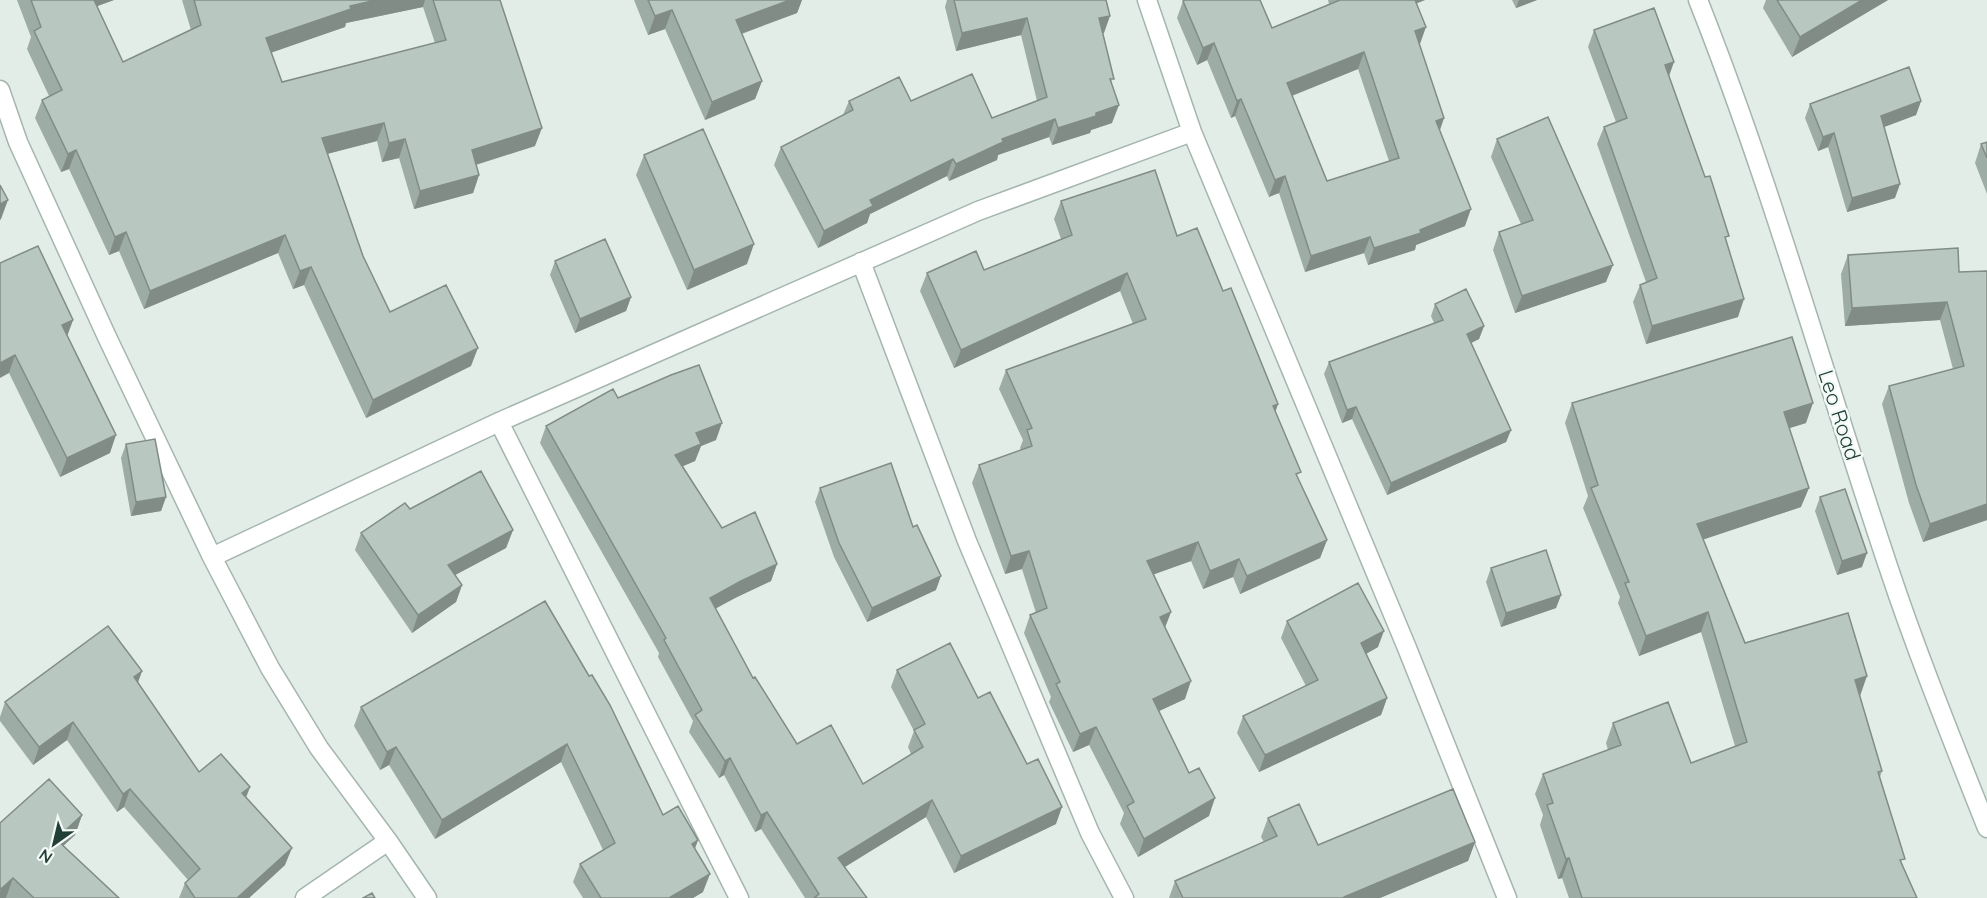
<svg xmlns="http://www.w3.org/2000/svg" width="1987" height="898" font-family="Quicksand,sans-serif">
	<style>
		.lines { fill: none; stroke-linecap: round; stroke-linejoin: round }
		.minor-casing { stroke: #a5b5af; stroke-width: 21 }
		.tertiary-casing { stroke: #a5b5af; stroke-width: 21 }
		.minor { stroke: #fff; stroke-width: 18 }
		.tertiary { stroke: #fff; stroke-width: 18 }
		.wall { fill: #9eaca6; fill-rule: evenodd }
		.shaded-wall { fill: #818c87 }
		.building { fill: #b8c8c1; stroke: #818c87; stroke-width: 1.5; fill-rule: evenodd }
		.labels { text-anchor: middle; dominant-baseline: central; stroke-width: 5; stroke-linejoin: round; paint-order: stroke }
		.street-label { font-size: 21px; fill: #223f37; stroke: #f3f9f6 }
	</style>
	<rect width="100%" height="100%" fill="#e2ede8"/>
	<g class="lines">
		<defs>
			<path id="minor" d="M1147 0 1192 132 1407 648 1507 898
				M0 90 18 142 107 337 212 557 270 668 319 748 388 841 427 898
				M861 262 967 541 1090 833 1124 898
				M499 422 739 898
				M212 557 499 422 978 211 1192 132
				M305 898 388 841"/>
			<path id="tertiary" d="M1698 0C1772 186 1825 379 1889 569 1918 656 1953 742 1987 828"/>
		</defs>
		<use href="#minor" class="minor-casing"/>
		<use href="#tertiary" class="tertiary-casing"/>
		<use href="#minor" class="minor"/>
		<use href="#tertiary" class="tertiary"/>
	</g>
	<path class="wall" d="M17 0H114L97 6 123 62 191 30 182 0H500L535 146 476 165 479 175 473 193 414 209 399 158 382 162 377 141 327 154 363 256 390 312 471 366 366 418 304 285 293 289 278 253 144 309 119 251 109 255 69 169 61 172 35 118 42 100 49 96 27 49 31 37ZM423 7 435 43 282 82 271 52 345 27 346 23Z
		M634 0H802L797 13 742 34 762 81 755 99 705 120 665 29 648 35Z
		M947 0H1106L1104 33H1103L1112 84V123L1091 130 1090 133 1052 145 1049 137 998 155 997 160 949 181 947 176 870 214 867 223 818 248 774 165 781 147 843 115 849 101H911L992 118 1037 101 1021 35 956 51 945 7Z
		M1328 0H1425L1417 3 1419 44 1444 118 1440 130 1465 226 1416 245 1415 250 1368 265 1364 253 1305 272 1279 193 1269 197 1235 116 1231 118 1207 60 1197 65 1177 18 1183 1 1272 28 1329 4ZM1358 69 1389 161 1327 181 1292 96Z
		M1512 0H1537L1516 8Z
		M1766 0H1888L1792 57 1763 8Z
		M1594 30 1669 76 1727 242 1738 317 1646 344 1633 302 1640 285 1646 282 1597 144 1604 127 1616 122 1588 47Z
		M1921 101 1916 115 1884 127 1895 198 1847 212 1828 147 1818 151 1805 118 1810 104Z
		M1497 139 1606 282 1515 313 1493 250 1499 232 1521 224 1491 157Z
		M1987 142V194L1975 163 1981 144Z
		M644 155 747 264 687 290 636 175Z
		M1061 201 1177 236 1223 291 1278 404 1275 412 1298 478 1327 540 1320 558 1240 594 1233 577 1203 589 1191 561 1154 574 1171 612 1165 627 1185 699 1159 711 1209 816 1138 857 1120 824 1124 813 1089 745 1073 752 1049 702 1051 697 1024 633 1030 615 1036 613 1022 569 1005 574 972 483 979 465 1021 450 1020 448 1023 440 999 389 1006 370 1133 324 1120 291 954 368 920 291 927 273 984 270 1061 239 1054 219Z
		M1848 255 1959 272 1987 271V520L1923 542 1909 503 1882 404 1889 386 1953 369 1940 320 1845 326 1841 274Z
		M555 261 631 297 626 311 575 333 550 275Z
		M0 263 73 320 67 336 110 453 60 477 9 373Z
		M1435 304 1484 326 1479 339 1471 343 1511 430 1506 442 1387 495 1352 419 1342 423 1324 374 1329 362 1434 323 1431 316Z
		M618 398 716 440 701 446 695 461 683 466 722 528 777 564 771 581 735 598 715 608 753 678 797 744 863 784 911 754 908 747 914 731 891 687 897 670 978 698 1056 824 954 873 926 817 844 867 867 898H805L761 829 755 832 724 775 719 778 689 732 693 721 658 657 659 653 540 443 546 426Z
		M1572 403 1806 423 1789 428 1801 507 1703 539 1745 643 1860 696 1882 771 1880 777 1902 865 1917 898H1569L1562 878 1558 879 1540 825 1543 815 1535 794 1543 774 1608 750 1606 743 1613 723 1691 763 1735 746 1701 632 1639 656 1618 603 1620 597 1583 508 1588 496 1565 423Z
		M126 444 166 497 161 511 131 516 121 458Z
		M820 488 936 590 867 622 834 557 815 502Z
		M1820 497 1862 567 1837 575 1815 511Z
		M410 509 513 530 506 548 455 575 462 585 456 602 412 633 355 550 361 533Z
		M1491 568 1561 595 1556 608 1501 627 1486 582Z
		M545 601 663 815 698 840 695 849 703 892 693 898H583L573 882 580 864 603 850 561 762 435 839 389 765 380 770 354 726 361 707Z
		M1287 621 1378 647 1366 654 1387 698 1381 715 1259 772 1237 733 1243 716 1306 686 1281 638Z
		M142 671 138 682 199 772 250 787 246 798 285 865 249 898H179L185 883 188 880 124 807 117 812 67 740 33 765 0 721V717L5 702Z
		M82 815 75 835 63 846 119 898H0V823Z
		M1268 818 1318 845 1475 842 1468 861 1380 898H1169L1175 881 1264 842 1261 837Z"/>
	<path class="shaded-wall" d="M88 0H114L84 11Z
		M376 0H425L423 7 346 23 345 27 259 57 266 38 350 6Z
		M790 0H802L797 13 729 38 736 20Z
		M1408 0H1425L1405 8Z
		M1519 0H1537L1516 8Z
		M1862 0H1888L1792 57 1800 37Z
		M672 10 665 29 648 35 655 16Z
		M1110 16 1104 33 1093 36 1099 18Z
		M1027 18 1021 35 956 51 962 33Z
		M1426 27 1420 44 1409 48 1415 31Z
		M1214 43 1207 60 1197 65 1203 48Z
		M1364 52 1358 69 1281 100 1287 83Z
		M1674 62 1668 79 1665 65Z
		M762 81 755 99 705 120 712 102Z
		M1241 99 1235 116 1231 118 1237 101Z
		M1921 101 1916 115 1876 130 1881 116Z
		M1119 105 1112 123 1091 130 1090 133 1052 145 1058 128Z
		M1444 118 1438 135 1436 121Z
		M1055 119 1049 137 998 155 997 160 949 181 956 164 1002 139Z
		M384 123 377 141 315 157 322 138Z
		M542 128 535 146 465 168 472 150Z
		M1834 133 1828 147 1818 151 1823 137Z
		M405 139 399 158 382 162 389 143Z
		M76 150 69 169 61 172 68 154Z
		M953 159 947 176 870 214 867 223 818 248 824 231 870 200Z
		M479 175 473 193 414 209 420 191Z
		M1285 176 1279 193 1269 197 1275 180Z
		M1900 184 1895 198 1847 212 1852 198Z
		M8 200 1 219 0 220V204Z
		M1471 209 1465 226 1416 245 1415 250 1368 265 1374 248Z
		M126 232 119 251 109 255 115 237Z
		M285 235 278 253 144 309 150 291Z
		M1370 237 1364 253 1305 272 1311 256Z
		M754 244 747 264 687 290 694 270Z
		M1613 265 1606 282 1515 313 1522 296Z
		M311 267 304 285 293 289 300 271Z
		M1127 273 1120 291 954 368 961 350Z
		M631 297 626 311 575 333 580 319Z
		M1744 299 1738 317 1646 344 1652 326Z
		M1947 302 1940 320 1845 326 1852 308Z
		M73 320 66 339 62 325Z
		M1484 326 1479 339 1463 347 1467 334Z
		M478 348 471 366 366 418 373 400Z
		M15 355 9 373 0 378V363Z
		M1813 403 1806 423 1777 432 1784 412Z
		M1278 404 1272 422 1273 406Z
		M1356 407 1352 419 1342 423 1347 410Z
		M722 423 716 440 701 446 695 461 669 472 675 455 696 433Z
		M1511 430 1506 442 1387 495 1391 483Z
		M116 435 110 453 60 477 67 458Z
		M1809 488 1801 507 1690 544 1697 524Z
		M166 497 161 511 131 516 136 502Z
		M1987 504V520L1923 542 1930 524Z
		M513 530 506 548 442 582 448 565Z
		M1327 540 1320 558 1240 594 1247 576Z
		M1198 542 1191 561 1141 579 1147 561Z
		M1029 551 1022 569 1005 574 1011 556Z
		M1867 553 1862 567 1837 575 1842 561Z
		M1239 559 1233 577 1203 589 1210 571Z
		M777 564 771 581 735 598 704 615 710 598 741 581Z
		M941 576 936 590 867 622 872 608Z
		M462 585 456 602 412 633 418 615Z
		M1561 595 1556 608 1501 627 1506 613Z
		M1171 612 1164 630 1160 617Z
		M1708 612 1701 632 1639 656 1646 636Z
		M1384 631 1378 647 1355 660 1361 643Z
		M142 671 136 688 134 677Z
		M1867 676 1860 696 1855 680Z
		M1191 681 1185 699 1146 717 1153 699Z
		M1387 698 1381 715 1259 772 1265 755Z
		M73 722 67 740 33 765 39 747Z
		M1096 727 1089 745 1073 752 1080 734Z
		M567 744 561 762 435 839 442 820Z
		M396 747 389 765 380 770 387 752Z
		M730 758 724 775 719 778 725 761Z
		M250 787 243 804 242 793Z
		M130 789 124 807 117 812 123 794Z
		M1215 798 1209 816 1138 857 1144 839Z
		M932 800 926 817 832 875 838 858Z
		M1062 807 1056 824 954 873 961 856Z
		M767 812 761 829 755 832 761 815Z
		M82 815 75 835 49 859 56 839Z
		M698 840 691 858 692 844Z
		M1475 842 1468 861 1380 898H1343L1344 897Z
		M292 848 285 865 249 898H237Z
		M1569 858 1562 878 1558 879 1566 859Z
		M710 874 703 892 693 898H669Z
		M13 878 6 898H0V892L1 889Z"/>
	<path class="building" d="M31 0H94L123 62 201 25 194 0H376L350 6 351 9 266 38 282 82 446 40 433 0H500L542 128 472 150 479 175 420 191 405 139 389 143 384 123 322 138 363 256 390 312 446 285 478 348 373 400 311 267 300 271 285 235 150 291 126 232 115 237 76 150 68 154 42 100 62 90 34 31 41 27Z
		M648 0H790L736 20 762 81 712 102 672 10 655 16Z
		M954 0H1106L1110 16 1099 18 1114 79H1110L1119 105 1096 113V116L1058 128 1055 119 1002 139 1003 142 956 164 953 159 870 200 873 206 824 231 781 147 853 110 849 101 899 77 911 101 972 74 992 118 1047 97 1027 18 962 33Z
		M1185 0H1260L1272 28 1340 0H1415L1426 27 1415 31 1444 118 1436 121 1471 209 1420 230 1421 233 1374 248 1370 237 1311 256 1285 176 1275 180 1241 99 1237 101 1214 43 1203 48 1183 1ZM1364 52 1399 158 1327 181 1287 83Z
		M1777 0H1862L1800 37Z
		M1654 8 1674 62 1665 65 1705 177 1710 176 1729 236 1725 237 1744 299 1652 326 1640 285 1657 278 1604 127 1627 118 1594 30Z
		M1909 67 1921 101 1881 116 1900 184 1852 198 1834 133 1823 137 1810 104Z
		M1548 117 1613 265 1522 296 1499 232 1533 220 1497 139Z
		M703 129 754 244 694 270 644 155Z
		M1987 142V158L1981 144Z
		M1155 170 1177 236 1197 228 1223 291 1231 288 1278 404 1273 406 1301 472 1296 474 1327 540 1247 576 1239 559 1210 571 1198 542 1147 561 1171 612 1160 617 1191 681 1153 699 1189 773 1199 768 1215 798 1144 839 1127 806 1134 802 1096 727 1080 734 1056 684 1060 682 1030 615 1047 608 1029 551 1011 556 979 465 1032 446 1027 430 1032 428 1006 370 1146 319 1127 273 961 350 927 273 976 251 984 270 1072 235 1061 201Z
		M0 185 8 200 0 204Z
		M605 239 631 297 580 319 555 261Z
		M38 246 73 320 62 325 116 435 67 458 15 355 0 363V263Z
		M1958 248 1959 272 1987 271V504L1930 524 1916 485 1889 386 1964 366 1947 302 1852 308 1848 255Z
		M1466 289 1484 326 1467 334 1511 430 1391 483 1356 407 1347 410 1329 362 1443 320 1435 304Z
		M1792 337 1813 403 1784 412 1809 488 1697 524 1745 643 1848 613 1867 676 1855 680 1882 771 1878 772 1905 859 1900 860 1917 898H1582L1569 858 1566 859 1547 805 1553 803 1543 774 1621 745 1613 723 1668 702 1691 763 1747 742 1708 612 1646 636 1625 583 1629 582 1591 488 1598 485 1572 403Z
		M699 365 722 423 696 433 701 444 675 455 722 528 755 512 777 564 741 581 710 598 753 678 755 677 797 744 831 725 863 784 923 747 914 730 925 724 897 670 950 643 978 698 990 692 1027 764 1038 759 1062 807 961 856 932 800 838 858 867 898H814L819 894 767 812 761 815 730 758 725 761 695 715 702 710 664 640 666 638 546 426 613 389 618 398 671 375Z
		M155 439 166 497 136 502 126 444Z
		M891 463 913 527 917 525 941 576 872 608 839 543 820 488Z
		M481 471 513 530 448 565 462 585 418 615 361 533 405 503 410 509Z
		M1845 489 1867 553 1842 561 1820 497Z
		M1546 550 1561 595 1506 613 1491 568Z
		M1358 583 1384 631 1361 643 1387 698 1265 755 1243 716 1318 680 1287 621Z
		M545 601 589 676 592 675 610 705 663 815 678 806 698 840 692 844 710 874 669 898H601L580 864 615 843 567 744 442 820 396 747 387 752 361 707Z
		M108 626 142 671 134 677 199 772 221 754 250 787 242 793 292 848 237 898H195L185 883 200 869 130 789 123 794 73 722 39 747 5 702Z
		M49 779 82 815 56 839 119 898H34L13 878 1 889 0 887V823Z
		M1453 789 1475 842 1344 897V898H1183L1175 881 1277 836 1268 818 1299 804 1318 845Z
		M372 893 375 898H363Z"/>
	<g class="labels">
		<g class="street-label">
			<text transform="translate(1840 415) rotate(72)">Leo Road</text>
		</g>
	</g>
	<g transform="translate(54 844) rotate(214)" stroke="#f3f9f6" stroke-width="4.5" paint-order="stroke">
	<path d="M0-4.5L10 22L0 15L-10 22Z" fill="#223f37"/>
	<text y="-9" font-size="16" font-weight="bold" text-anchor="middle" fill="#223f37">N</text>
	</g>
</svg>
